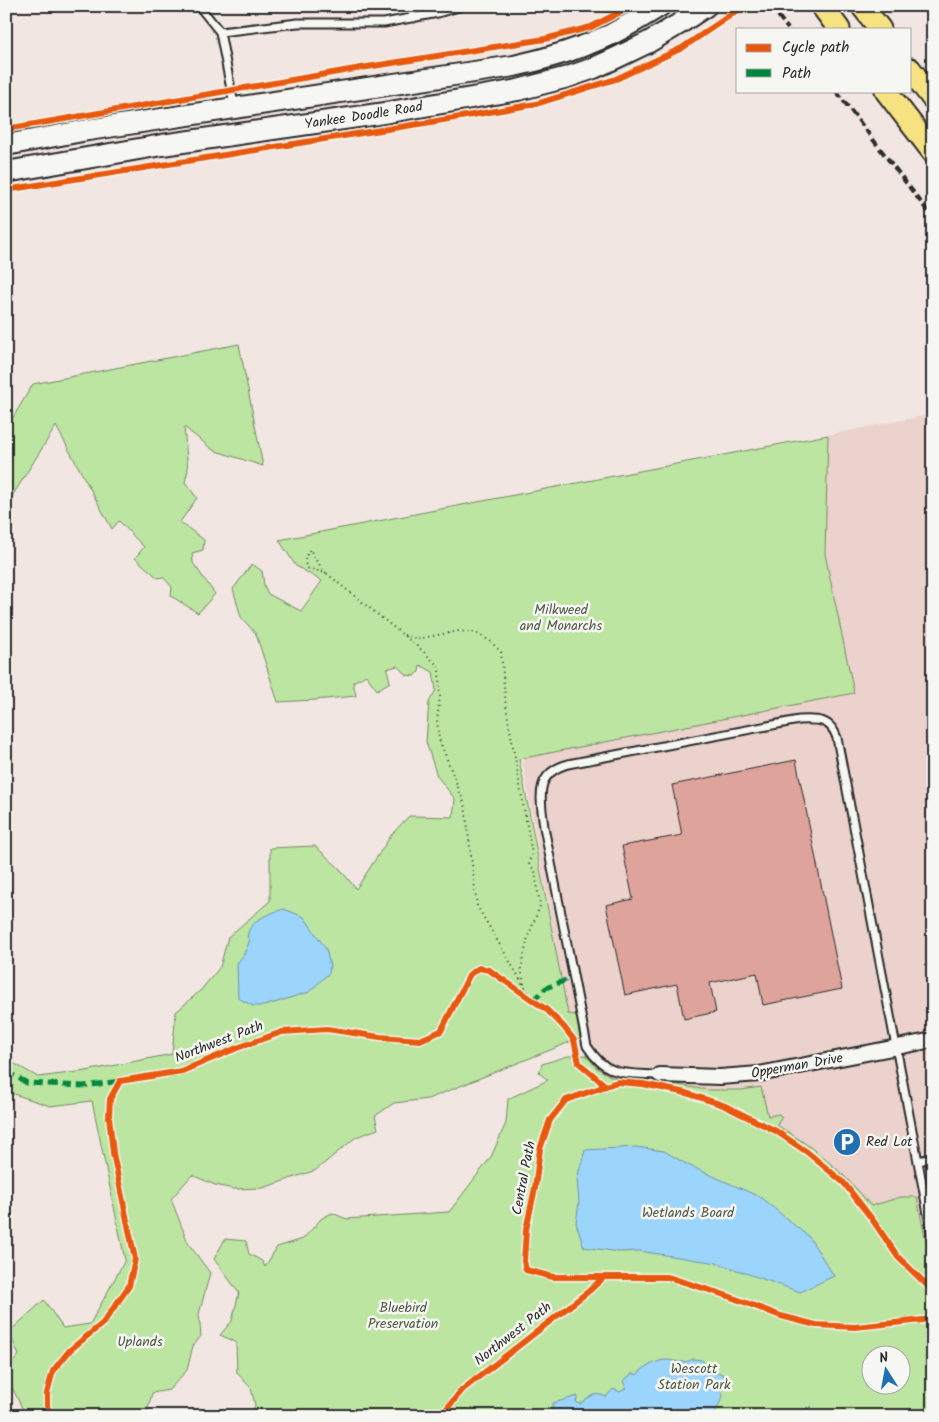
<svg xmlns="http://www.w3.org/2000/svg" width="939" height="1422" font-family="Kalam,sans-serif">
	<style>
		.built { fill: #ebd2cc }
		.green { fill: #bce5a1; stroke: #748866; fill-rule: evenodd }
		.water { fill: #9cd5fc; stroke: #6f91a8 }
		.building { fill: #dea49b; stroke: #2b2b2b }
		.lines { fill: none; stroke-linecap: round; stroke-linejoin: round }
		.service-casing { stroke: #2b2b2b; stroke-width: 11 }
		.minor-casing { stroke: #2b2b2b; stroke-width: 18 }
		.secondary-casing { stroke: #2b2b2b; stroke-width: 24 }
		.primary-casing { stroke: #2b2b2b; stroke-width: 25 }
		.path { stroke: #2b2b2b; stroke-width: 2; stroke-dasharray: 1 4; stroke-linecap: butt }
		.service { stroke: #f6f6f2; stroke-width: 7 }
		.minor { stroke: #f6f6f2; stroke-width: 14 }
		.secondary { stroke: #f6f6f2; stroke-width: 20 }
		.primary { stroke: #f6e281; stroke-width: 21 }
		.rail { stroke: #2b2b2b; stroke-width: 4; stroke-dasharray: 8 4; stroke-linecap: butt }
		.quiet { stroke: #00873e; stroke-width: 5; stroke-dasharray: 10 5; stroke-linecap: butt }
		.cycleway-casing { stroke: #f6f6f2; stroke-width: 9 }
		.cycleway { stroke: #e8590c; stroke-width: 6 }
		.labels { text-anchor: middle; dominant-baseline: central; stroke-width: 5; stroke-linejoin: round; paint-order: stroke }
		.street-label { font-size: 14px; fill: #2b2b2b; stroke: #f6f6f2 }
		.park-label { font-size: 14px; fill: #4f5a48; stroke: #f6f6f2 }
		.poi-label { font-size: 14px; fill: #2b2b2b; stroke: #f6f6f2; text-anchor: start }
	</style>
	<rect width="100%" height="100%" fill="#f1e6e1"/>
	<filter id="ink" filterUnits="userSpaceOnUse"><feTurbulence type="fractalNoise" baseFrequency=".02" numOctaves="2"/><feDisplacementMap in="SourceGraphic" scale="10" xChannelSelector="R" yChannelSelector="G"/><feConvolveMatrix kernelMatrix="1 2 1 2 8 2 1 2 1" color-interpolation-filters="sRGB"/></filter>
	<g filter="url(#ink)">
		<path class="built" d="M933 414V1288L765 1122 756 1088 741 1090H708L648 1080 612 1077 597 1068 586 1055 580 1038 576 1015H568L522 758 854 693 825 554 828 435Z"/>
		<path class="green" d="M239 344 263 466 213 450 184 427 188 470 185 482 197 498 180 522 204 540 203 550 192 553 193 563 215 594 198 613 171 596 172 587 163 577 158 578 135 558 144 547 119 521 112 529 56 426 6 506V429L33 384Z
			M828 435 825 554 854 693 519 759 568 1014 576 1015 580 1038 428 1099 394 1103 375 1116 378 1129 356 1137 316 1170 263 1188 234 1189 215 1185 192 1175 171 1199 188 1243 210 1273 199 1314 201 1336 193 1346 187 1370 169 1390 152 1393 146 1416H26L6 1375V1371L19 1355 9 1332 44 1300 63 1328 90 1324 125 1260 92 1101 50 1106 11 1093 6 1090V1059L38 1077 86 1071 172 1054 176 1012 200 991 220 967 228 937 270 901V848L315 846 340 869 356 889 392 834 409 816 453 817 455 799 437 776 426 742 429 702 436 690 433 672 420 665 419 672 414 676 406 675 397 666 387 669 390 682 377 690 366 675 353 682 356 696 315 700 278 702 256 634 241 617 233 589 252 564 262 571 264 585 268 594 301 611 322 581 296 566 279 540Z
			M586 1055 597 1068 612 1077 648 1080 708 1090H741L761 1087 768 1116 779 1114 782 1117 777 1125C815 1148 844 1172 871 1206L901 1197H917L924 1233 933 1260V1416H251L255 1405 251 1388 237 1373 236 1342 220 1335 232 1321 239 1293 214 1259 225 1239 246 1241 249 1254 262 1261 265 1267 277 1247 303 1239 322 1218 332 1213 347 1219 449 1212 491 1157 506 1123 508 1099 548 1080 539 1073 542 1064 568 1056ZM872 1354H902V1384H872Z"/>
		<path class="water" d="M284 909 304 917 326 949 330 966 329 973 309 992 264 1006H253L238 998 237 963 243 956 250 940 247 937C249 920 270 913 284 909Z
			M636 1147 664 1151 688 1165 760 1197 809 1237 834 1276 800 1292 717 1263 639 1251 619 1252 584 1247 576 1223 579 1202 577 1179 585 1150Z
			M693 1359 702 1360 708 1368 724 1375 725 1382 721 1391 723 1396 715 1413 710 1416H551L553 1403 578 1396 576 1402 580 1404C590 1397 594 1391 606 1397L613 1389 620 1392 626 1388 623 1381 633 1373 637 1375C640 1369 658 1360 665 1360 677 1360 682 1365 693 1359Z"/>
		<path class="building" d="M796 760 842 989 763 1005 757 973 710 983 716 1012 684 1019 677 984 625 995 606 905 633 899 622 846 682 835 672 785Z"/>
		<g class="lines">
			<defs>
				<path id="service" d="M199 6 220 32 234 105
					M410 6 414 18
					M220 32 298 23H384L438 13 462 6
					M660 1075C626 1073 607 1078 587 1046L544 827C541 799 533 774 568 764L799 720C818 719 831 719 837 738L933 1240
					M918 1161 933 1158"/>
				<path id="minor" d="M660 1075 720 1077 759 1074 933 1040"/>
				<g id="secondary">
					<path d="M6 145 88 130 514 66C547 59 579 49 610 35 627 26 644 16 660 6"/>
					<path id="s1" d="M6 172 162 145 378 114 518 90 568 77 594 68 618 57 649 42 679 24 706 6"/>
				</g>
				<path id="primary" d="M822 6 839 29
					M862 6 880 29
					M910 69 933 99
					M886 91 933 152"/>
			</defs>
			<use href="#service" class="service-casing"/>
			<use href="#minor" class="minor-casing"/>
			<use href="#secondary" class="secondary-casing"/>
			<use href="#primary" class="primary-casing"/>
			<path class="path" d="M326 573 315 559 310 549C306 556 303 560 307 568L326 573 423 651 439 667 440 696 437 720 439 739 465 805 477 906 533 1001
				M404 635 417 639 459 631 476 633 490 641 501 652 506 707 532 854 530 859 529 864 535 871 540 906 528 937 521 969 524 984
				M794 1416 810 1406 819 1416"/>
			<use href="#service" class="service"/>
			<use href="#minor" class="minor"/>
			<use href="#secondary" class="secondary"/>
			<use href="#primary" class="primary"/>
			<path class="rail" d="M771 6 788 29
				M836 91 933 218"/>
			<path class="quiet" d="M533 1001 546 988 566 980
				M6 1071 27 1083 84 1086 120 1081"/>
			<defs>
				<path id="cycleway" d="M6 129 367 67 545 39 591 27 632 6
					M6 190 431 122 536 104 616 79 682 48 744 6
					M933 1291 898 1257 872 1219 844 1183 807 1152 776 1131 723 1105 686 1093 643 1084 617 1082 566 1100 550 1120 540 1149 535 1188 526 1230 524 1261 526 1270 553 1277H668L728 1296 781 1316 816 1325 855 1327 933 1319
					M51 1416 47 1406V1393L53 1371 70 1350 103 1323 129 1286 135 1259 113 1153 109 1116 110 1099 120 1081 182 1071 237 1048 282 1032 327 1029 380 1037 420 1040 441 1031 470 974 479 968 489 970 547 1010 563 1026 574 1040 579 1063 606 1086
					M443 1416 445 1411 462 1390 589 1291 603 1278"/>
			</defs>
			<use href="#cycleway" class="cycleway-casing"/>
			<use href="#cycleway" class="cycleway"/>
		</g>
	</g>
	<defs>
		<symbol id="parking-disc" viewBox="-11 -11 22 22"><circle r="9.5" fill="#1f6fb2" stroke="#f6f6f2"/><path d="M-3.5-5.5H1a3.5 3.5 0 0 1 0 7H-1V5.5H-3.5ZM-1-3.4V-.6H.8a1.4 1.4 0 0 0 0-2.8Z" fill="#fff"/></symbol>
	</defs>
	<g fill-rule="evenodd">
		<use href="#parking-disc" x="831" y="1126" width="32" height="32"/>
	</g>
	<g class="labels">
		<g class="street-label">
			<text stroke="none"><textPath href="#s1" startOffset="362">Yankee Doodle Road</textPath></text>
			<text transform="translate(219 1042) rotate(-21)">Northwest Path</text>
			<text transform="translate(797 1066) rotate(-10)">Opperman Drive</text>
			<text transform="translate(524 1178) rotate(-79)">Central Path</text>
			<text transform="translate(513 1334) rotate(-38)">Northwest Path</text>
		</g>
		<g class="park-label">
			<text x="561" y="610">Milkweed<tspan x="561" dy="16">and Monarchs</tspan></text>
			<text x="688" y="1213">Wetlands Board</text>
			<text x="403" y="1308">Bluebird<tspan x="403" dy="16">Preservation</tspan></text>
			<text x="140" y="1342">Uplands</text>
			<text x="694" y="1369">Wescott<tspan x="694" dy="16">Station Park</tspan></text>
		</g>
		<g class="poi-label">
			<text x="866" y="1142">Red Lot</text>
		</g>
	</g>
	<rect width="939" height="1422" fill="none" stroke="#f6f6f2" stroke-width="25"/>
	<rect x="12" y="12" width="914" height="1397" fill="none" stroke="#2b2b2b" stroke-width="2" filter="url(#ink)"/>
	<rect x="736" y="28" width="175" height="65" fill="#f6f6f2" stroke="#a5a5a2"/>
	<rect x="746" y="44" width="25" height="8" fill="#e8590c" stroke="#a5a5a2"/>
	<text x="782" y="52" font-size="15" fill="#2b2b2b">Cycle path</text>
	<rect x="746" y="69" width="25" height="8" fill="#00873e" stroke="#a5a5a2"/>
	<text x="782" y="78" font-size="15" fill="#2b2b2b">Path</text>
	<g transform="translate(886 1370) rotate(349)"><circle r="24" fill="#f6f6f2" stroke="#a5a5a2"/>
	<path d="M0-4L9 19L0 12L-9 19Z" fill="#1f6fb2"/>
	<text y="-8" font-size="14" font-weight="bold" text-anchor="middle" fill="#2b2b2b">N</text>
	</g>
</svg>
